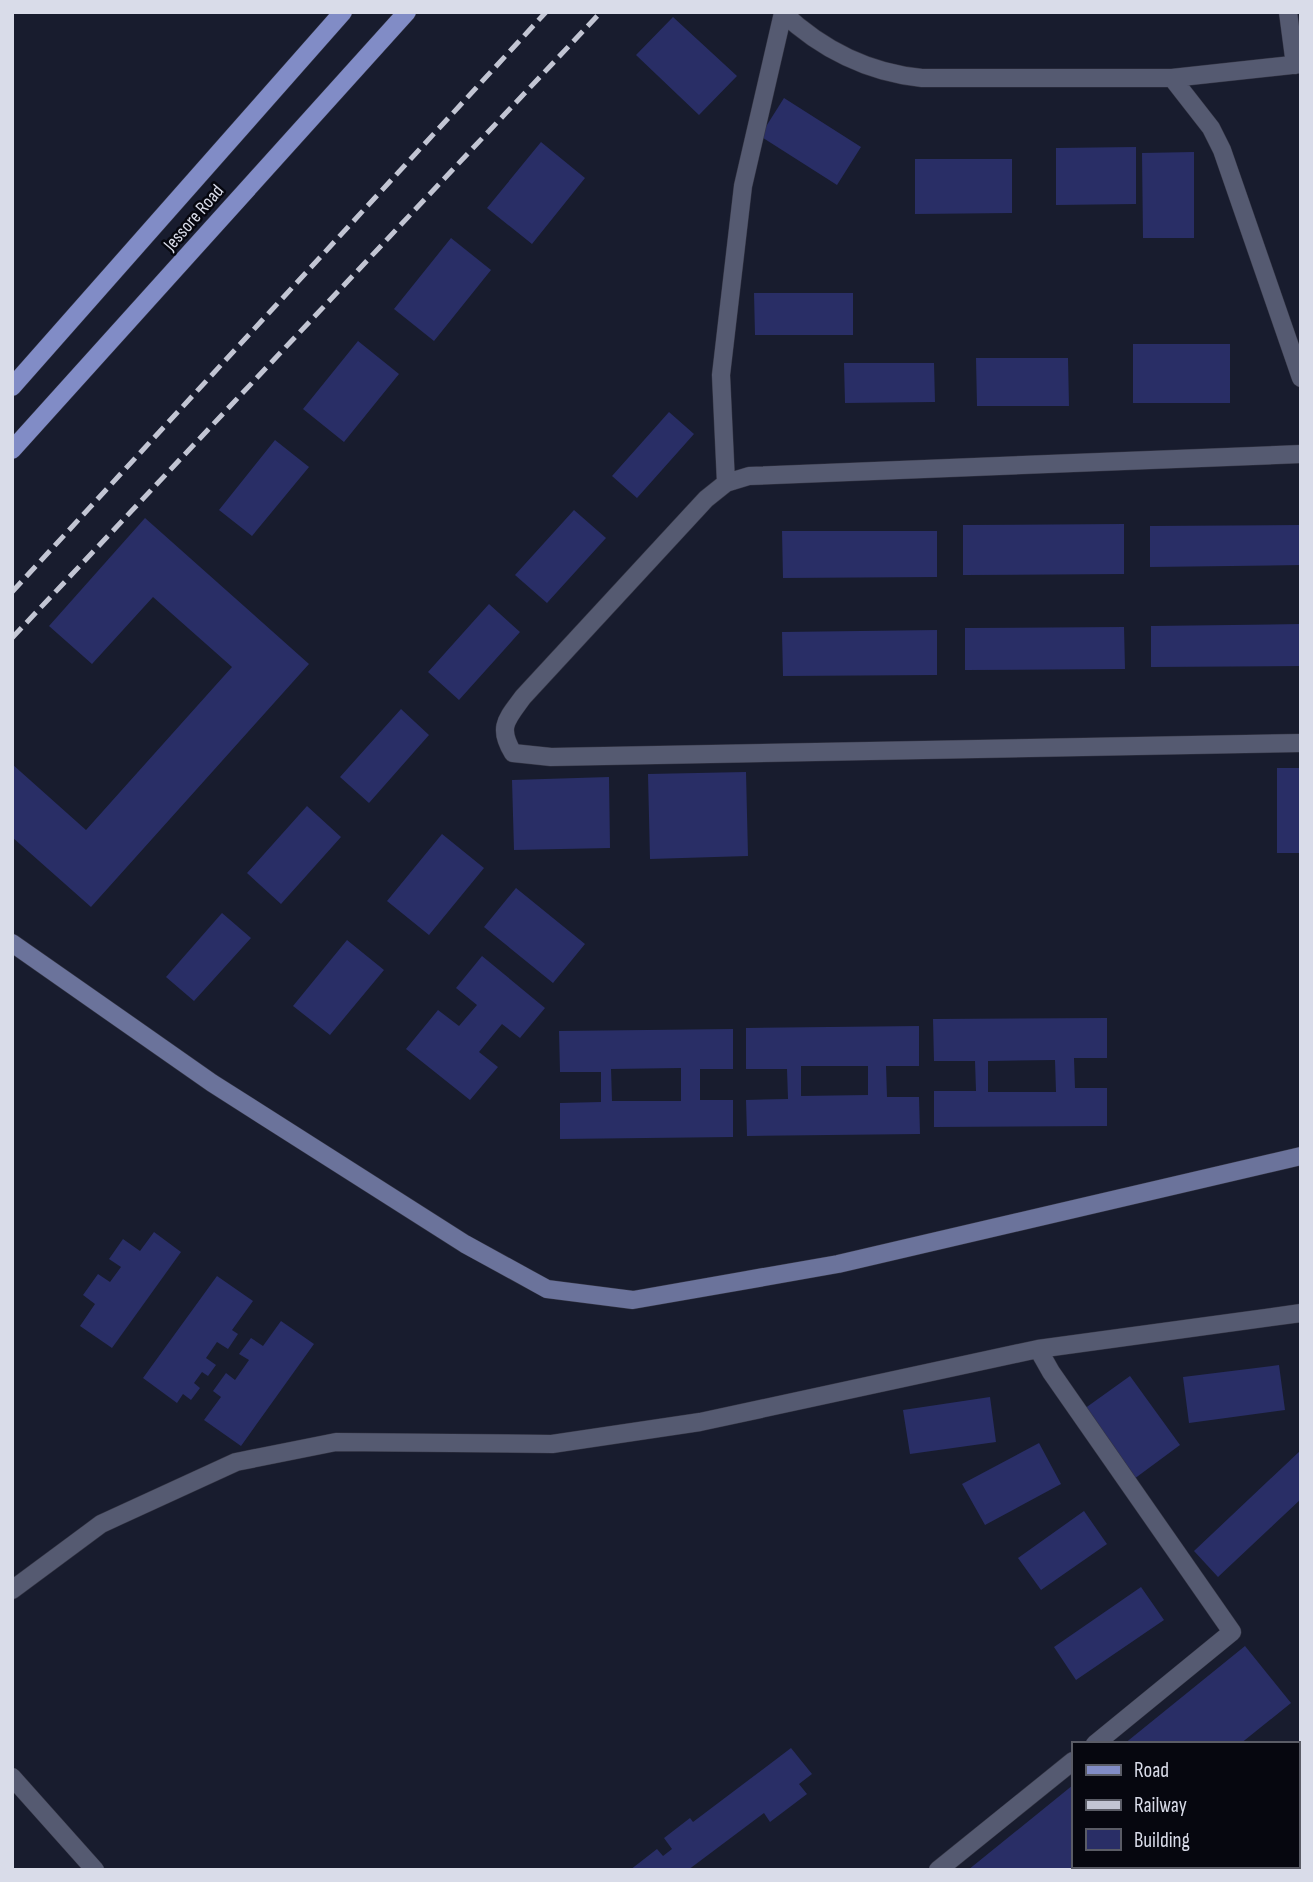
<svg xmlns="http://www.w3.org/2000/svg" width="1313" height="1882" font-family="'Sofia Sans Condensed',sans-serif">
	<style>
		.building { fill: #292e66; fill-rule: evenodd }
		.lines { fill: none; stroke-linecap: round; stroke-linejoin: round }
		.lane-casing { stroke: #343544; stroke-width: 19 }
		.secondary-casing { stroke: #343544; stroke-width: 19 }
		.primary-casing { stroke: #343544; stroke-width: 19 }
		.lane { stroke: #555a71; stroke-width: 18 }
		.secondary { stroke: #6b739b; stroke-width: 18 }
		.primary { stroke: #818cc6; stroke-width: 18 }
		.rail { stroke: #c2c5d3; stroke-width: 5; stroke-dasharray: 14 7; stroke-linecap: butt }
		.labels { text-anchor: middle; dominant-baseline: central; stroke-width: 5; stroke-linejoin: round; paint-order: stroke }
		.street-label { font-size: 19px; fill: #d9dce9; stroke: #06070f }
	</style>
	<rect width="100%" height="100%" fill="#181c2e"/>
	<path class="building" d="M673 17 737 76 699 115 636 55Z
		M784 98 861 147 837 185 760 136Z
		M541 142 585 178 532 244 487 208Z
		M1136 147V204L1056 205V148Z
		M1194 152V238H1143L1142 153Z
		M915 159H1012V213L915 214Z
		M451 238 491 270 434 341 394 309Z
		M754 293H853V335H755Z
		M358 341 399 374 344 442 303 409Z
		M1133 344H1230V403H1133Z
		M976 358H1068L1069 406H977Z
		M844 363H934L935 402 845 403Z
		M669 412 694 434 637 498 612 476Z
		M275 440 309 467 252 536 219 510Z
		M574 510 606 538 547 603 515 575Z
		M145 518 309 664 91 907 12 837V764L86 830 232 667 153 597 92 664 49 626Z
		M1124 524V574L963 575V525Z
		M1301 525V565L1150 567V526Z
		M782 531H937V577L783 578Z
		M489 604 520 632 459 700 428 672Z
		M1301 624V666L1151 667V626Z
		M1124 627 1125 669 965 670V628Z
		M937 630V675L783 676 782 632Z
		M401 709 429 735 369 803 340 777Z
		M1277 768H1301V853H1277Z
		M746 772 748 856 650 859 648 774Z
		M609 777 610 848 514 850 512 780Z
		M307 806 341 837 281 904 247 873Z
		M442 834 484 868 429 935 387 901Z
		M516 888 585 944 553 983 484 927Z
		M222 913 251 938 194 1001 166 977Z
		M347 940 384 970 330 1035 293 1006Z
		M482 956 545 1008 520 1038 502 1024 479 1052 498 1067 470 1100 406 1049 438 1010 459 1026 477 1005 456 988Z
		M1107 1018V1058H1074L1075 1088H1107V1126L934 1127V1091H976L975 1061H934L933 1019ZM1055 1060 1056 1092H988V1061Z
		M919 1026V1066H886L887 1097H919L920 1134 747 1136 746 1100 788 1099 787 1069H746V1028ZM801 1066H868V1095L801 1096Z
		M733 1029V1069H700V1100H733V1137L560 1139V1103L601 1102V1072H560L559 1031ZM681 1068V1101H612L611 1069Z
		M154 1232 181 1252 112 1348 80 1326 95 1304 83 1295 98 1274 110 1282 121 1267 109 1259 123 1239 140 1251Z
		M217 1276 253 1301 232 1330 238 1334 228 1349 217 1342 206 1358 216 1365 208 1376 202 1372 194 1383 200 1388 191 1400 183 1394 177 1403 143 1378Z
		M281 1321 314 1344 241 1446 204 1420 221 1397 213 1391 226 1373 235 1380 249 1360 239 1354 251 1338 263 1346Z
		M1279 1365 1285 1410 1189 1423 1183 1377Z
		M1130 1376 1180 1445 1134 1479 1084 1409Z
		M990 1397 996 1442 910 1454 903 1410Z
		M1039 1443 1061 1484 985 1525 962 1484Z
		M1301 1450V1499L1218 1577 1194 1551Z
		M1084 1511 1107 1544 1041 1590 1018 1558Z
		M1141 1587 1164 1620 1076 1680 1054 1647Z
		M1245 1646 1291 1703 1240 1744H1124Z
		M791 1748 812 1774 799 1784 807 1794 770 1822 764 1813 688 1870H630L657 1849 663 1856 672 1849 664 1838 690 1818 693 1822Z
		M1073 1785V1866H1089L1084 1870H968Z"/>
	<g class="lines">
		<defs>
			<path id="lane" d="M782 12C821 49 869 73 922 78H1172L1211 128 1222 150 1301 378
				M1288 12 1295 65
				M1172 78 1301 64
				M1301 454 749 476 726 483 706 499 523 697C507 719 497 727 513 753L551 757 1301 743
				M726 483 721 375 743 186 783 13
				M1038 1349 1051 1372 1232 1632 1095 1744
				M12 1590 101 1524 236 1462 336 1442 552 1444 700 1422 1038 1349 1301 1313
				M12 1777 95 1870
				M938 1870 1073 1761"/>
			<path id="secondary" d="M12 943 212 1083 465 1244 547 1289 633 1300 838 1264 1301 1156"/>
			<path id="primary" d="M12 387 343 12
				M12 450 407 12"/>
		</defs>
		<use href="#lane" class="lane-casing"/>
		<use href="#secondary" class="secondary-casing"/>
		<use href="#primary" class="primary-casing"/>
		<use href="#lane" class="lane"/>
		<use href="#secondary" class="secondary"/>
		<use href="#primary" class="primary"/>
		<path class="rail" d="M12 592 546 12
			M12 638 601 12"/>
	</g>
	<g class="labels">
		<g class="street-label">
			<text transform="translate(194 218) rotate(-49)">Jessore Road</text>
		</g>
	</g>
	<rect width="1313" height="1882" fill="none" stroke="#d9dce9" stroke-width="28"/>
	<rect x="1072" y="1742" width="228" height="126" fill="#06070f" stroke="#5a5c66" stroke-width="2"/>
	<rect x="1086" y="1765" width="35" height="10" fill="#818cc6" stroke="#5a5c66" stroke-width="2"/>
	<text x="1134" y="1777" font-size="21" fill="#d9dce9">Road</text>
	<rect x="1086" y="1800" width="35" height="10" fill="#c2c5d3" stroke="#5a5c66" stroke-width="2"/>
	<text x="1134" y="1812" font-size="21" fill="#d9dce9">Railway</text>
	<rect x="1086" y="1829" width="35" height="21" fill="#292e66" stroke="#5a5c66" stroke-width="2"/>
	<text x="1134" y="1847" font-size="21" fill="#d9dce9">Building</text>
</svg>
